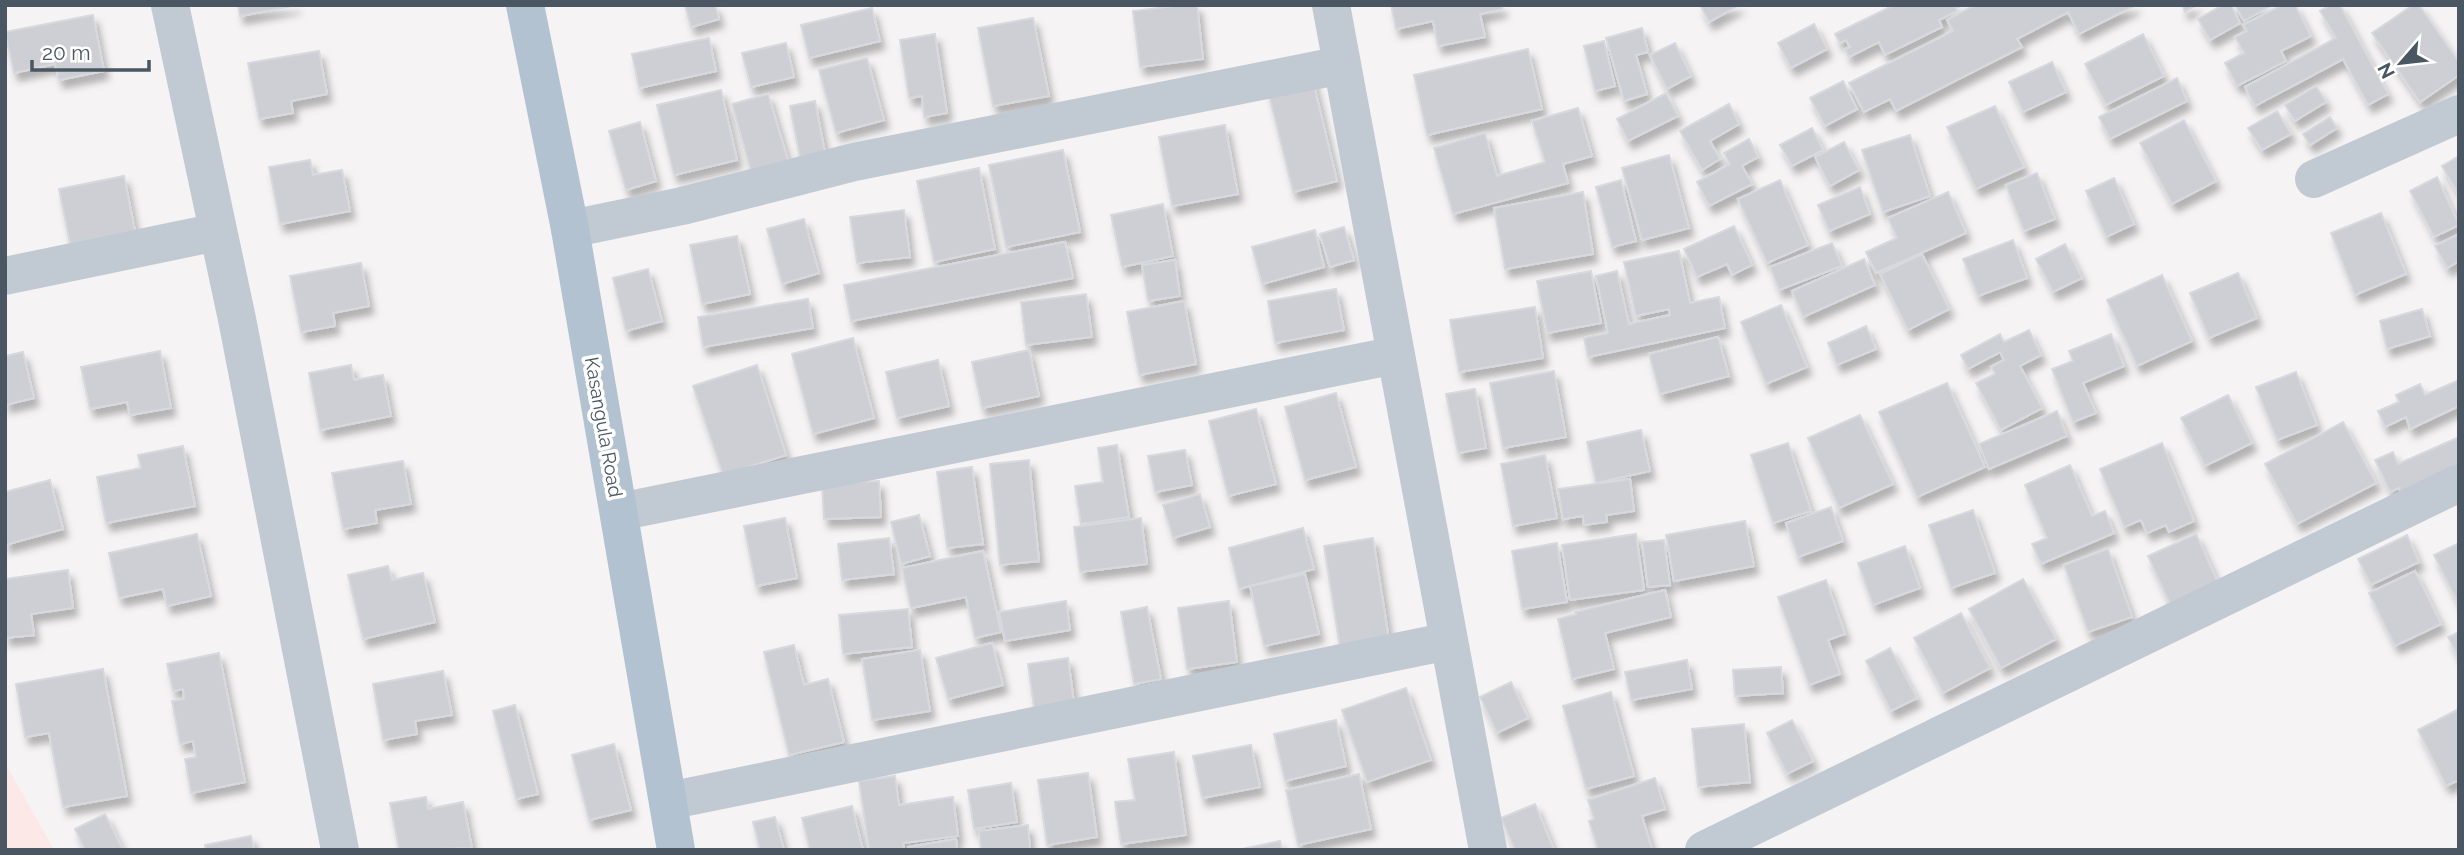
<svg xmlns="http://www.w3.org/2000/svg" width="2464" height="855" font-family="Raleway,sans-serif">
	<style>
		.medical { fill: #fce8e6 }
		.building { fill: #cdcfd5; stroke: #d7d9de; stroke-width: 2; filter: url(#shadow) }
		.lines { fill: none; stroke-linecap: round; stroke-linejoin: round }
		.minor { stroke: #c1cad2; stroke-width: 38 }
		.major { stroke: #b3c2d1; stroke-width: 38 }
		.labels { text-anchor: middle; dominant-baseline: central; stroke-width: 7; stroke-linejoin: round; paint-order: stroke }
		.street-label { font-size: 19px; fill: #4a5661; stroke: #fff }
	</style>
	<defs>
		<filter id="shadow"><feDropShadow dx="4.5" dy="8" stdDeviation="3.5" flood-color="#0004"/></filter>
	</defs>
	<rect width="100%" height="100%" fill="#f5f3f3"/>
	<path class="medical" d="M5 763 54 850H5Z"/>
	<path class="building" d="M238 5H297L240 16Z
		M685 5H715L719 19 691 27Z
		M1183 5H1197L1203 59 1140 67 1133 11Z
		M1391 5H1502V9L1480 14 1485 37 1438 46 1433 21 1396 29Z
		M1700 5H1739L1709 22Z
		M1894 5H1963L1956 8 1957 11 1939 20 1942 27 1885 55 1879 42 1849 57 1845 49 1850 47 1846 40 1840 43 1835 34Z
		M1975 5H2136L2079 34 2068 12 2017 39 2022 47 1896 111 1890 99 1864 112 1849 83 1953 31 1947 20Z
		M2182 5H2196L2185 12Z
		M2223 5H2231L2240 23 2210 40 2198 19Z
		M2235 5H2272L2244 21Z
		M2282 5H2295L2311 36 2281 51 2286 61 2237 86 2225 63 2244 53 2235 37 2247 31 2243 25Z
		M2331 5H2340L2388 94 2368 105 2343 59 2255 106 2245 87 2336 38 2320 11Z
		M2413 5H2419L2459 62V75L2420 102 2372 33Z
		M872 8 880 41 809 58 801 25Z
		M93 15 104 71 59 80 55 64 14 73 5 32Z
		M1033 18 1049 96 993 106 978 28Z
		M1814 24 1827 49 1791 68 1778 43Z
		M1642 28 1648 52 1636 55 1647 94 1624 101 1606 38Z
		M935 34 947 113 924 117 922 96 909 98 900 40Z
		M2143 34 2164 76 2106 105 2085 64Z
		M709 38 716 71 639 88 632 54Z
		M1604 41 1615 86 1595 91 1584 46Z
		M786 43 794 77 751 87 742 53Z
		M1675 43 1691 76 1667 89 1650 55Z
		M1528 49 1542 109 1427 135 1414 75Z
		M319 51 327 94 291 101 293 113 259 119 248 63Z
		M867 58 884 120 836 133 819 70Z
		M2052 62 2066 92 2023 112 2009 82Z
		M1312 77 1337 181 1293 192 1267 87Z
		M2177 78 2187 101 2110 139 2099 117Z
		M1843 81 1857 109 1825 126 1810 98Z
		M2316 86 2326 102 2295 121 2285 105Z
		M721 90 737 160 674 175 657 105Z
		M1666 93 1678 116 1628 141 1617 119Z
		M768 94 789 164 752 175 732 104Z
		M815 101 826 158 801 163 790 106Z
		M1729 104 1739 124 1710 141 1720 159 1702 170 1680 131Z
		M1995 106 2024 167 1976 189 1947 127Z
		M1578 108 1592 156 1563 164 1568 183 1453 214 1434 148 1485 133 1497 176 1545 162 1532 121Z
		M2277 111 2291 134 2262 150 2248 128Z
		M2330 117 2337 128 2310 145 2303 134Z
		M2184 120 2216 181 2172 204 2140 143Z
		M640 122 656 181 626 190 609 131Z
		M1225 125 1238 194 1172 206 1159 137Z
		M1812 128 1823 150 1792 166 1780 145Z
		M1910 135 1930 196 1883 212 1862 150Z
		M1749 139 1758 157 1742 166 1752 184 1709 206 1697 182 1730 164 1724 153Z
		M1844 142 1859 170 1830 186 1815 157Z
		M1063 150 1080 232 1006 247 989 165Z
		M1669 155 1689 228 1642 240 1622 168Z
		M2459 156V195L2442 166Z
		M310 160 313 175 342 170 350 211 280 224 269 167Z
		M979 168 995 249 934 262 917 181Z
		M2037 173 2055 219 2024 231 2006 185Z
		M124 176 135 231 70 244 59 189Z
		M2437 177 2459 225 2434 237 2410 191Z
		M2114 178 2134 224 2106 237 2086 191Z
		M1621 180 1636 241 1612 247 1596 187Z
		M1780 180 1808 245 1767 263 1738 199Z
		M1860 187 1870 214 1829 231 1818 205Z
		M1583 192 1593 254 1505 269 1494 208Z
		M1948 192 1966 233 1876 273 1866 252 1897 238 1888 218Z
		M1163 204 1173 256 1122 267 1111 215Z
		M904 210 910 257 857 263 850 217Z
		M2381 213 2406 274 2355 295 2331 233Z
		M804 219 819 273 782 284 767 229Z
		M1734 226 1752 265 1732 275 1727 264 1697 277 1684 249Z
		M1344 227 1354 260 1330 267 1320 234Z
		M1315 230 1324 267 1262 284 1252 247Z
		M2459 234V261L2447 268 2435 246Z
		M737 236 750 294 702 304 690 245Z
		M2013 240 2027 278 1978 296 1963 259Z
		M1065 242 1073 278 851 321 844 285Z
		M1832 243 1842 266 1779 290 1770 267Z
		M2065 244 2082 278 2053 292 2036 259Z
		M1679 251 1690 303 1719 297 1725 328 1588 357 1584 338 1608 333 1596 276 1617 271 1629 324 1670 315 1669 309 1636 316 1624 262Z
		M1922 254 1949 309 1908 330 1880 274Z
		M1864 259 1875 285 1803 317 1792 291Z
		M1175 260 1180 296 1148 301 1142 265Z
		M361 263 369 306 333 313 335 326 301 332 290 276Z
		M648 269 662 321 626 331 613 278Z
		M1591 271 1601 323 1547 333 1537 281Z
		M2238 273 2257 318 2209 338 2190 293Z
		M2162 275 2192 341 2137 366 2107 300Z
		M1336 289 1344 330 1275 343 1268 301Z
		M1086 294 1092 337 1026 345 1021 302Z
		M808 299 813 328 703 347 698 317Z
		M1184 301 1196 364 1139 375 1127 312Z
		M1781 305 1807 367 1766 384 1741 322Z
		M1535 307 1543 358 1459 372 1450 320Z
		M2422 309 2430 336 2387 349 2380 321Z
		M1866 326 1876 349 1837 365 1828 343Z
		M2029 330 2041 355 2020 366 2042 408 2001 430 1976 383 1995 374 1991 367 2004 360 2000 352 1968 369 1961 355 2000 334 2004 342Z
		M2111 334 2124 366 2083 383 2096 413 2073 422 2052 369 2073 361 2069 351Z
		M1718 337 1729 376 1660 394 1649 354Z
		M853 338 874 418 813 434 792 354Z
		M1029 350 1039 396 982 408 972 362Z
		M160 351 171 408 130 415 127 402 90 409 81 367Z
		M23 352 34 398 5 405V356Z
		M938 360 949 406 897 418 886 372Z
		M351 365 354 380 383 375 391 416 320 430 309 373Z
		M757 365 786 455 723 475 693 386Z
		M1554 371 1566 437 1503 448 1490 383Z
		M2296 372 2317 425 2277 440 2256 387Z
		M2459 380V406L2410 429 2406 417 2385 427 2378 411 2399 402 2396 395 2420 384 2425 395Z
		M1947 383 1985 467 1917 497 1879 412Z
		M1475 389 1486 448 1458 453 1446 394Z
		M1336 393 1356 467 1305 480 1285 407Z
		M2228 395 2252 443 2205 466 2181 418Z
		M1256 409 1276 484 1228 496 1209 421Z
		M2057 411 2067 436 1989 469 1979 444Z
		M1860 415 1893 484 1839 508 1808 438Z
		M2343 422 2376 483 2297 524 2265 464Z
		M1641 430 1650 471 1596 483 1587 442Z
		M2459 437V473L2403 499 2399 488 2390 492 2375 460 2393 452 2398 464Z
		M1788 443 1811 511 1773 523 1751 455Z
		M2162 443 2194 521 2169 532 2166 525 2147 533 2141 520 2124 527 2100 469Z
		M1117 445 1129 517 1081 524 1075 486 1103 482 1098 448Z
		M183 446 195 506 106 523 97 477 141 468 138 455Z
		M1185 450 1192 485 1155 492 1148 456Z
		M1545 455 1557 518 1513 526 1501 464Z
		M1029 460 1039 561 1000 565 990 464Z
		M403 461 411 504 375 510 377 523 343 529 332 473Z
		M2070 465 2092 516 2105 511 2114 533 2041 564 2032 544 2047 538 2025 485Z
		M972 467 983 544 947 548 937 472Z
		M1630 479 1634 511 1606 515 1607 522 1584 525 1583 516 1563 519 1558 489Z
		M50 480 63 529 5 545V492Z
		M879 481 881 517 824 519 822 484Z
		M1200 494 1210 527 1173 538 1163 505Z
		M1831 507 1843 541 1798 557 1786 523Z
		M1973 510 1995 573 1951 588 1929 525Z
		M919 515 930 556 901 564 891 522Z
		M785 518 797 578 756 586 744 526Z
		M1141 518 1147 564 1080 572 1074 527Z
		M1745 521 1754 566 1674 581 1666 535Z
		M1303 528 1314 569 1239 589 1229 548Z
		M197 534 211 596 167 606 163 589 119 598 109 553Z
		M1636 534 1644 590 1570 600 1562 545Z
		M2196 534 2218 583 2170 604 2148 556Z
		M2407 535 2419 562 2371 585 2358 559Z
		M889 538 894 574 842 580 838 544Z
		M1373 538 1389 640 1340 648 1324 546Z
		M1664 540 1670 585 1648 587 1642 542Z
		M1557 543 1567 602 1522 609 1512 551Z
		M2459 543V605L2434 555Z
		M1905 546 1920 588 1873 605 1858 563Z
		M2108 549 2132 617 2088 632 2064 565Z
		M983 551 1001 632 975 638 966 597 911 608 902 568Z
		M388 566 392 580 423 573 435 622 363 639 348 575Z
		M68 570 73 608 31 614 34 635 5 638V579Z
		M2415 571 2441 624 2395 646 2369 593Z
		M1305 574 1319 634 1264 646 1250 586Z
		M2023 579 2056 639 2001 668 1969 609Z
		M1826 580 1845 634 1828 640 1840 674 1809 685 1778 597Z
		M1665 590 1671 617 1605 633 1614 669 1572 679 1558 619 1576 614 1575 612Z
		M1066 601 1070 630 1005 641 999 612Z
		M1229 601 1237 662 1187 669 1178 608Z
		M1147 607 1161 679 1134 684 1121 612Z
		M908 609 912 647 843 654 839 615Z
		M1961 613 1990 668 1943 693 1914 638Z
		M2459 632V658L2448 637Z
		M992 643 1003 685 948 699 936 658Z
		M794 645 804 685 828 679 844 742 789 755 764 652Z
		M1890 648 1917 698 1891 711 1866 661Z
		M920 650 930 711 872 720 862 659Z
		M219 653 245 782 191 793 185 759 196 757 193 741 180 744 172 701 184 699 183 689 173 691 167 664Z
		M1068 658 1074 703 1034 708 1028 664Z
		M1687 660 1692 689 1631 700 1625 672Z
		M1781 667 1783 693 1735 696 1733 670Z
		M103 669 127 796 63 807 49 733 25 737 16 684Z
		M443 671 452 715 415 721 417 734 383 740 373 684Z
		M1511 682 1528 718 1497 733 1480 697Z
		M1406 688 1431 760 1367 782 1342 710Z
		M1611 692 1634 776 1586 789 1563 706Z
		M515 705 538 794 516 799 493 711Z
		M2459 709V780L2446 786 2418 730Z
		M1336 720 1346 766 1285 781 1274 734Z
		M1792 720 1813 761 1787 774 1767 733Z
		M1744 724 1750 782 1698 787 1692 729Z
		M614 744 631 810 589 820 572 755Z
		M1251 745 1260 787 1202 798 1193 756Z
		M1174 752 1186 835 1121 844 1115 802 1135 800 1128 759Z
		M1088 773 1097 837 1047 845 1038 780Z
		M1359 774 1371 829 1298 845 1286 790Z
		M895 776 899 805 953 797 958 836 903 843 904 850H869L859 781Z
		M1655 778 1665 809 1642 816 1652 850H1598L1589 821 1594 819 1588 800Z
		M1011 783 1017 822 974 829 968 790Z
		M426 797 428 809 463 802 472 848 399 850 390 803Z
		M1535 804 1554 850H1515L1501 818Z
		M852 806 863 850H810L802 818Z
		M105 814 123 850H85L75 829Z
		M775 817 784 850H760L753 822Z
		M1028 825 1030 850H981L979 831Z
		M251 836 254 850H206L205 845Z
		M956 839 957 850H909L908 847Z
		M1280 841 1282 850H1238Z"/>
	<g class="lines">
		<path class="minor" d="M170 5 237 319 340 850
			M1331 5 1488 850
			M2314 179 2459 114
			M570 229 682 206 854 162 1342 65
			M5 276 217 232
			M619 512 1396 355
			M668 801 1449 641
			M1704 850 2459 483"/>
		<path class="major" d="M525 5 570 229 676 850"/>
	</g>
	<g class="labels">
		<g class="street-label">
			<text transform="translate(604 427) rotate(80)">Kasangula Road</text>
		</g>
	</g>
	<rect width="2464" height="855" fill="none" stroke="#4a5661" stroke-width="14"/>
	<g transform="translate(2401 63) rotate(242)" stroke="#ffffff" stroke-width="5" paint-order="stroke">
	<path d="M0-5L12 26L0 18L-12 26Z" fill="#4a5661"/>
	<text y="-10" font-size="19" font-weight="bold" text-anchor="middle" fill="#4a5661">N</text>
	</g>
	<path d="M32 60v10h117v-10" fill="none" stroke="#4a5661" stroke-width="3.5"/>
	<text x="42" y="60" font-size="21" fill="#4a5661" stroke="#ffffff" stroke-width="5" paint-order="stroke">20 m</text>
</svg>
